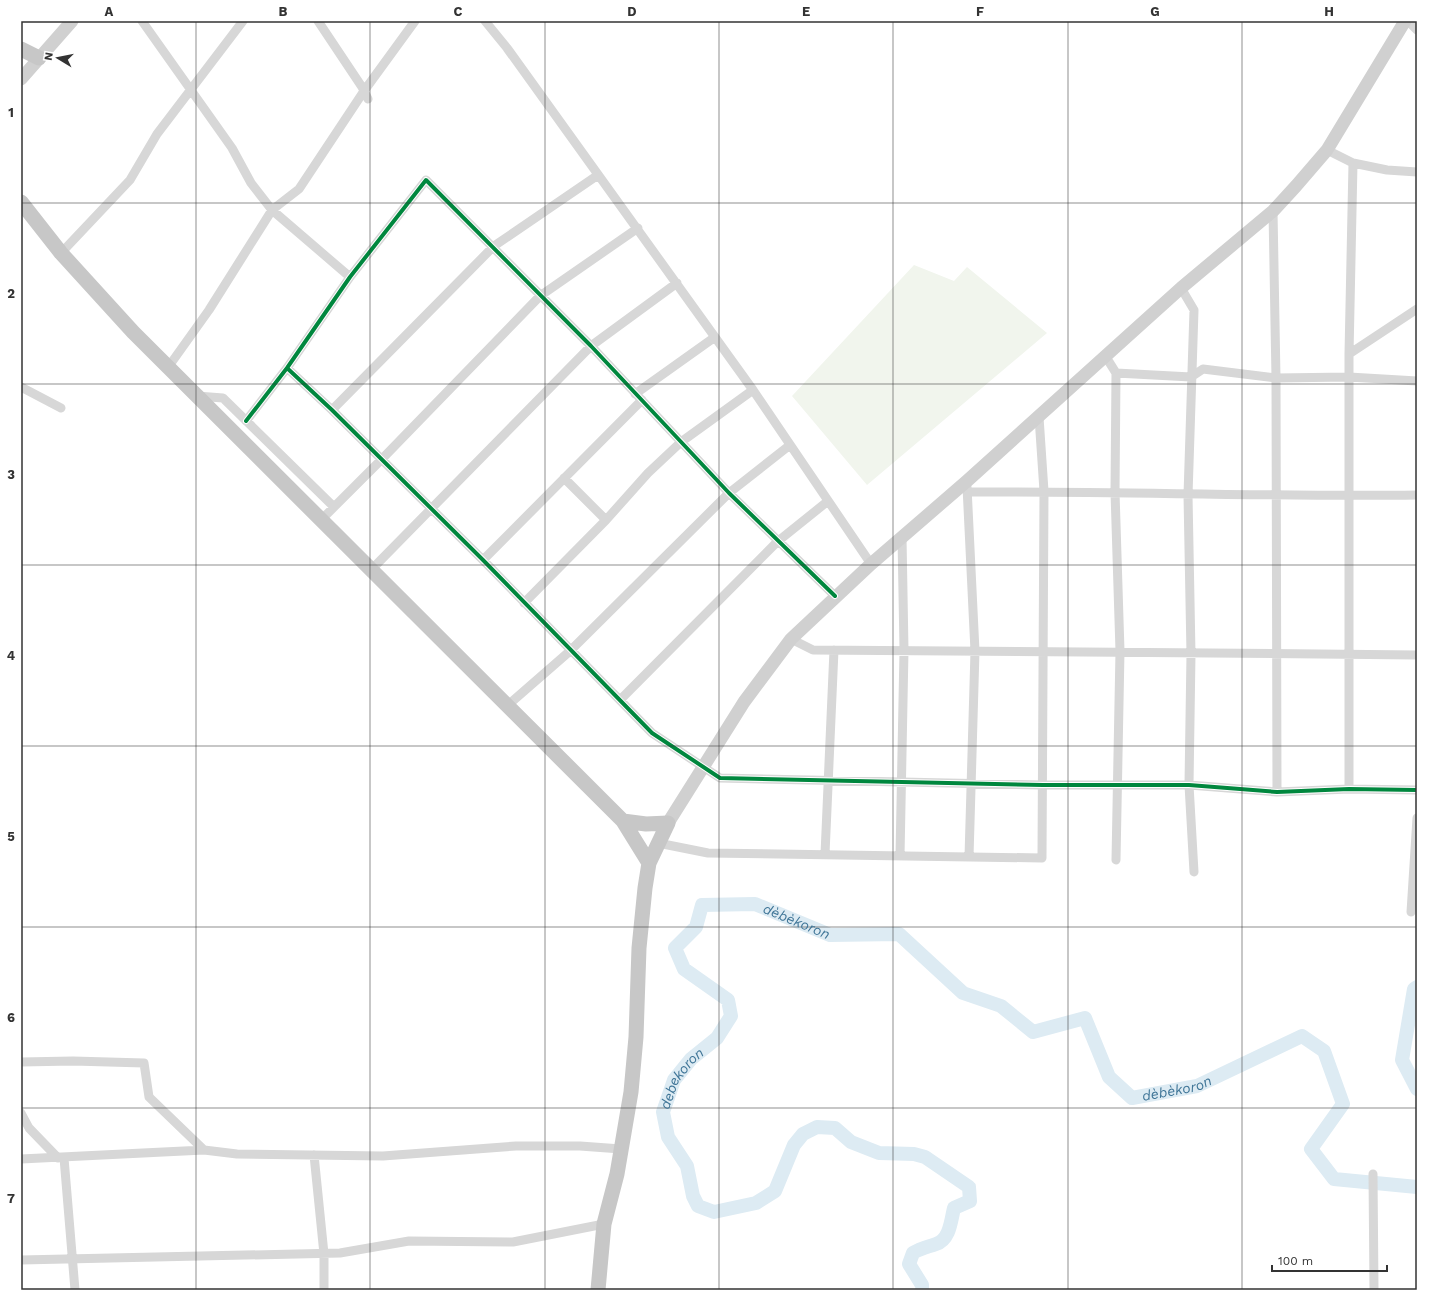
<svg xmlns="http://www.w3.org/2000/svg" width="1438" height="1311" font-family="'Work Sans',sans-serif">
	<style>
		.green { fill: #f1f5ed }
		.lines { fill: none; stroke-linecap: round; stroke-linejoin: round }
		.river { stroke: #ddebf3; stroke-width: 14 }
		.minor { stroke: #d7d7d7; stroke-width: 9 }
		.secondary { stroke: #d0d0d0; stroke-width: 13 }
		.trunk { stroke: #c7c7c7; stroke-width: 15 }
		.cycleway-casing { stroke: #fff; stroke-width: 6 }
		.cycleway { stroke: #00873e; stroke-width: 4 }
		.grid { fill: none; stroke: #333; stroke-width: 1; stroke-opacity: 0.55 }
		.labels { text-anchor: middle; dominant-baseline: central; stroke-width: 4; stroke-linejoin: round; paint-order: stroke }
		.water-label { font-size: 14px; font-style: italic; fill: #3f7597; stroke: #fff }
		.neatline { fill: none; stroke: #333; stroke-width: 1.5 }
		.grid-label { font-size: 13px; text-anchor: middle; font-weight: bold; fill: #333 }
	</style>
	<rect width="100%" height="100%" fill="#fff"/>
	<path class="green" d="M914 265 954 281 967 267 1047 333 867 485 792 396Z"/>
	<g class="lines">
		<g class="river">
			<path d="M1417 987 1414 989 1402 1060 1417 1089"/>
			<path id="s1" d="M922 1290V1285L909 1264 913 1253C921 1248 928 1247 936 1244 950 1240 951 1220 954 1208L970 1201 969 1187 925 1157 914 1154 879 1153 851 1142 835 1128 817 1127 803 1134 794 1145 775 1191 756 1203 714 1212 698 1206 693 1196 687 1166 668 1137 663 1112 674 1080 691 1059 717 1038 731 1016 728 1000 684 969 675 948 696 927 702 905 755 904 830 935 899 934 963 993 1001 1006 1033 1032 1085 1018 1109 1077 1132 1098 1197 1086 1302 1036 1324 1051 1343 1104 1311 1149 1334 1179 1417 1187"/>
		</g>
		<path class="minor" d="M142 21 232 148 251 183 272 210 350 277
			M318 21 362 87 368 99
			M485 21 507 48 753 390 871 564
			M1408 21 1417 30
			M1327 150 1353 163 1387 170 1417 172
			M1273 211 1276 378 1277 792
			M61 253 130 180 157 134 243 21
			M1181 288 1194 310 1188 495 1191 654 1189 785 1194 872
			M1349 354 1417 309
			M1106 357 1116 373 1115 492 1120 651 1116 860
			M169 366 209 310 272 210 299 189 364 91 415 21
			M287 368 332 410 483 560 652 733 720 778 1043 785H1189L1277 792 1349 789 1417 790
			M1116 373 1191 377 1203 369 1276 378 1349 377 1417 381
			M21 387 61 408
			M635 394 715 337
			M197 396 223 398 334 507
			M332 410 494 246 598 175
			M246 421 287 368 350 277 426 180 591 346 729 493 835 596
			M564 478 606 520
			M967 487 975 651 969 857
			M968 492C1117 491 1267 497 1417 495
			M321 520 381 460 540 296 638 228
			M483 560 642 400
			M371 570 591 346 677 283
			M524 603 606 520 648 473 681 442 753 390
			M791 639 813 650C1014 651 1216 653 1417 655
			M620 700 777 542 828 501
			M508 705 570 651 729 493 790 445
			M1349 789V354L1353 163
			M658 843 708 853 1042 858 1044 491 1039 417
			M825 854 834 650
			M900 856 904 650 902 537
			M1411 912 1417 818
			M21 1062 73 1061 144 1063 149 1097 204 1150
			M21 1113 29 1128 58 1158
			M314 1155 324 1254V1290
			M64 1158 75 1290
			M21 1159 204 1150 237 1154 383 1156 516 1146H580L621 1149
			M1373 1174 1374 1290
			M21 1260 340 1253 409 1241 513 1242 604 1224"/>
		<path class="secondary" d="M21 79 72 21
			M668 823 744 702 791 639 871 564 967 481 1181 288 1273 211 1296 186 1327 150 1405 21"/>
		<path class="trunk" d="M21 49 39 58
			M21 202 61 253 133 332 623 821 649 863
			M623 821 646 824 668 823
			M598 1290 604 1224 617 1174 631 1092 636 1037 639 948 645 888 649 863 668 823"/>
		<defs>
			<path id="cycleway" d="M287 368 332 410 483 560 652 733 720 778 1043 785H1189L1277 792 1349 789 1417 790
				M246 421 287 368 350 277 426 180 591 346 729 493 835 596"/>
		</defs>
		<use href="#cycleway" class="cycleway-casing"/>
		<use href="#cycleway" class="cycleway"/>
	</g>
	<path class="grid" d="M196 21V1290M370 21V1290M545 21V1290M719 21V1290M893 21V1290M1068 21V1290M1242 21V1290M21 203H1417M21 384H1417M21 565H1417M21 746H1417M21 927H1417M21 1108H1417"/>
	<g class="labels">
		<g class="water-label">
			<text stroke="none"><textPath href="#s1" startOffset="937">dèbèkoron</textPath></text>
			<text stroke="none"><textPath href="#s1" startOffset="612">debekoron</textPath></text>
			<text stroke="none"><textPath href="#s1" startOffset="1405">dèbèkoron</textPath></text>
		</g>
	</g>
	<rect width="1438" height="1311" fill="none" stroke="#ffffff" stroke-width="44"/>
	<g transform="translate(58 58) rotate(280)" stroke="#ffffff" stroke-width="3" paint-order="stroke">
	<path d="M0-3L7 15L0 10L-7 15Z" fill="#333333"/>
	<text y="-6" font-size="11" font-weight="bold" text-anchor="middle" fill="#333333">N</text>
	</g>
	<path d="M1272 1265v6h115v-6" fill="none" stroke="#333333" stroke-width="2"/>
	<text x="1278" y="1265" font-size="12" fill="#333333" stroke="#ffffff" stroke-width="3" paint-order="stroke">100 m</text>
	<rect x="22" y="22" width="1394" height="1267" class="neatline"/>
	<g class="grid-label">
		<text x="109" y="16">A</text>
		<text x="283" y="16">B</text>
		<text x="458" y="16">C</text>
		<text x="632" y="16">D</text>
		<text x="806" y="16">E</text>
		<text x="980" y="16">F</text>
		<text x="1155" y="16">G</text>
		<text x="1329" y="16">H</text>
		<text x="11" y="117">1</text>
		<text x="11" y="298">2</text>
		<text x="11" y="479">3</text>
		<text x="11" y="660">4</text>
		<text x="11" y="841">5</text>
		<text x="11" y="1022">6</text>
		<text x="11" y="1203">7</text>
	</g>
</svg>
